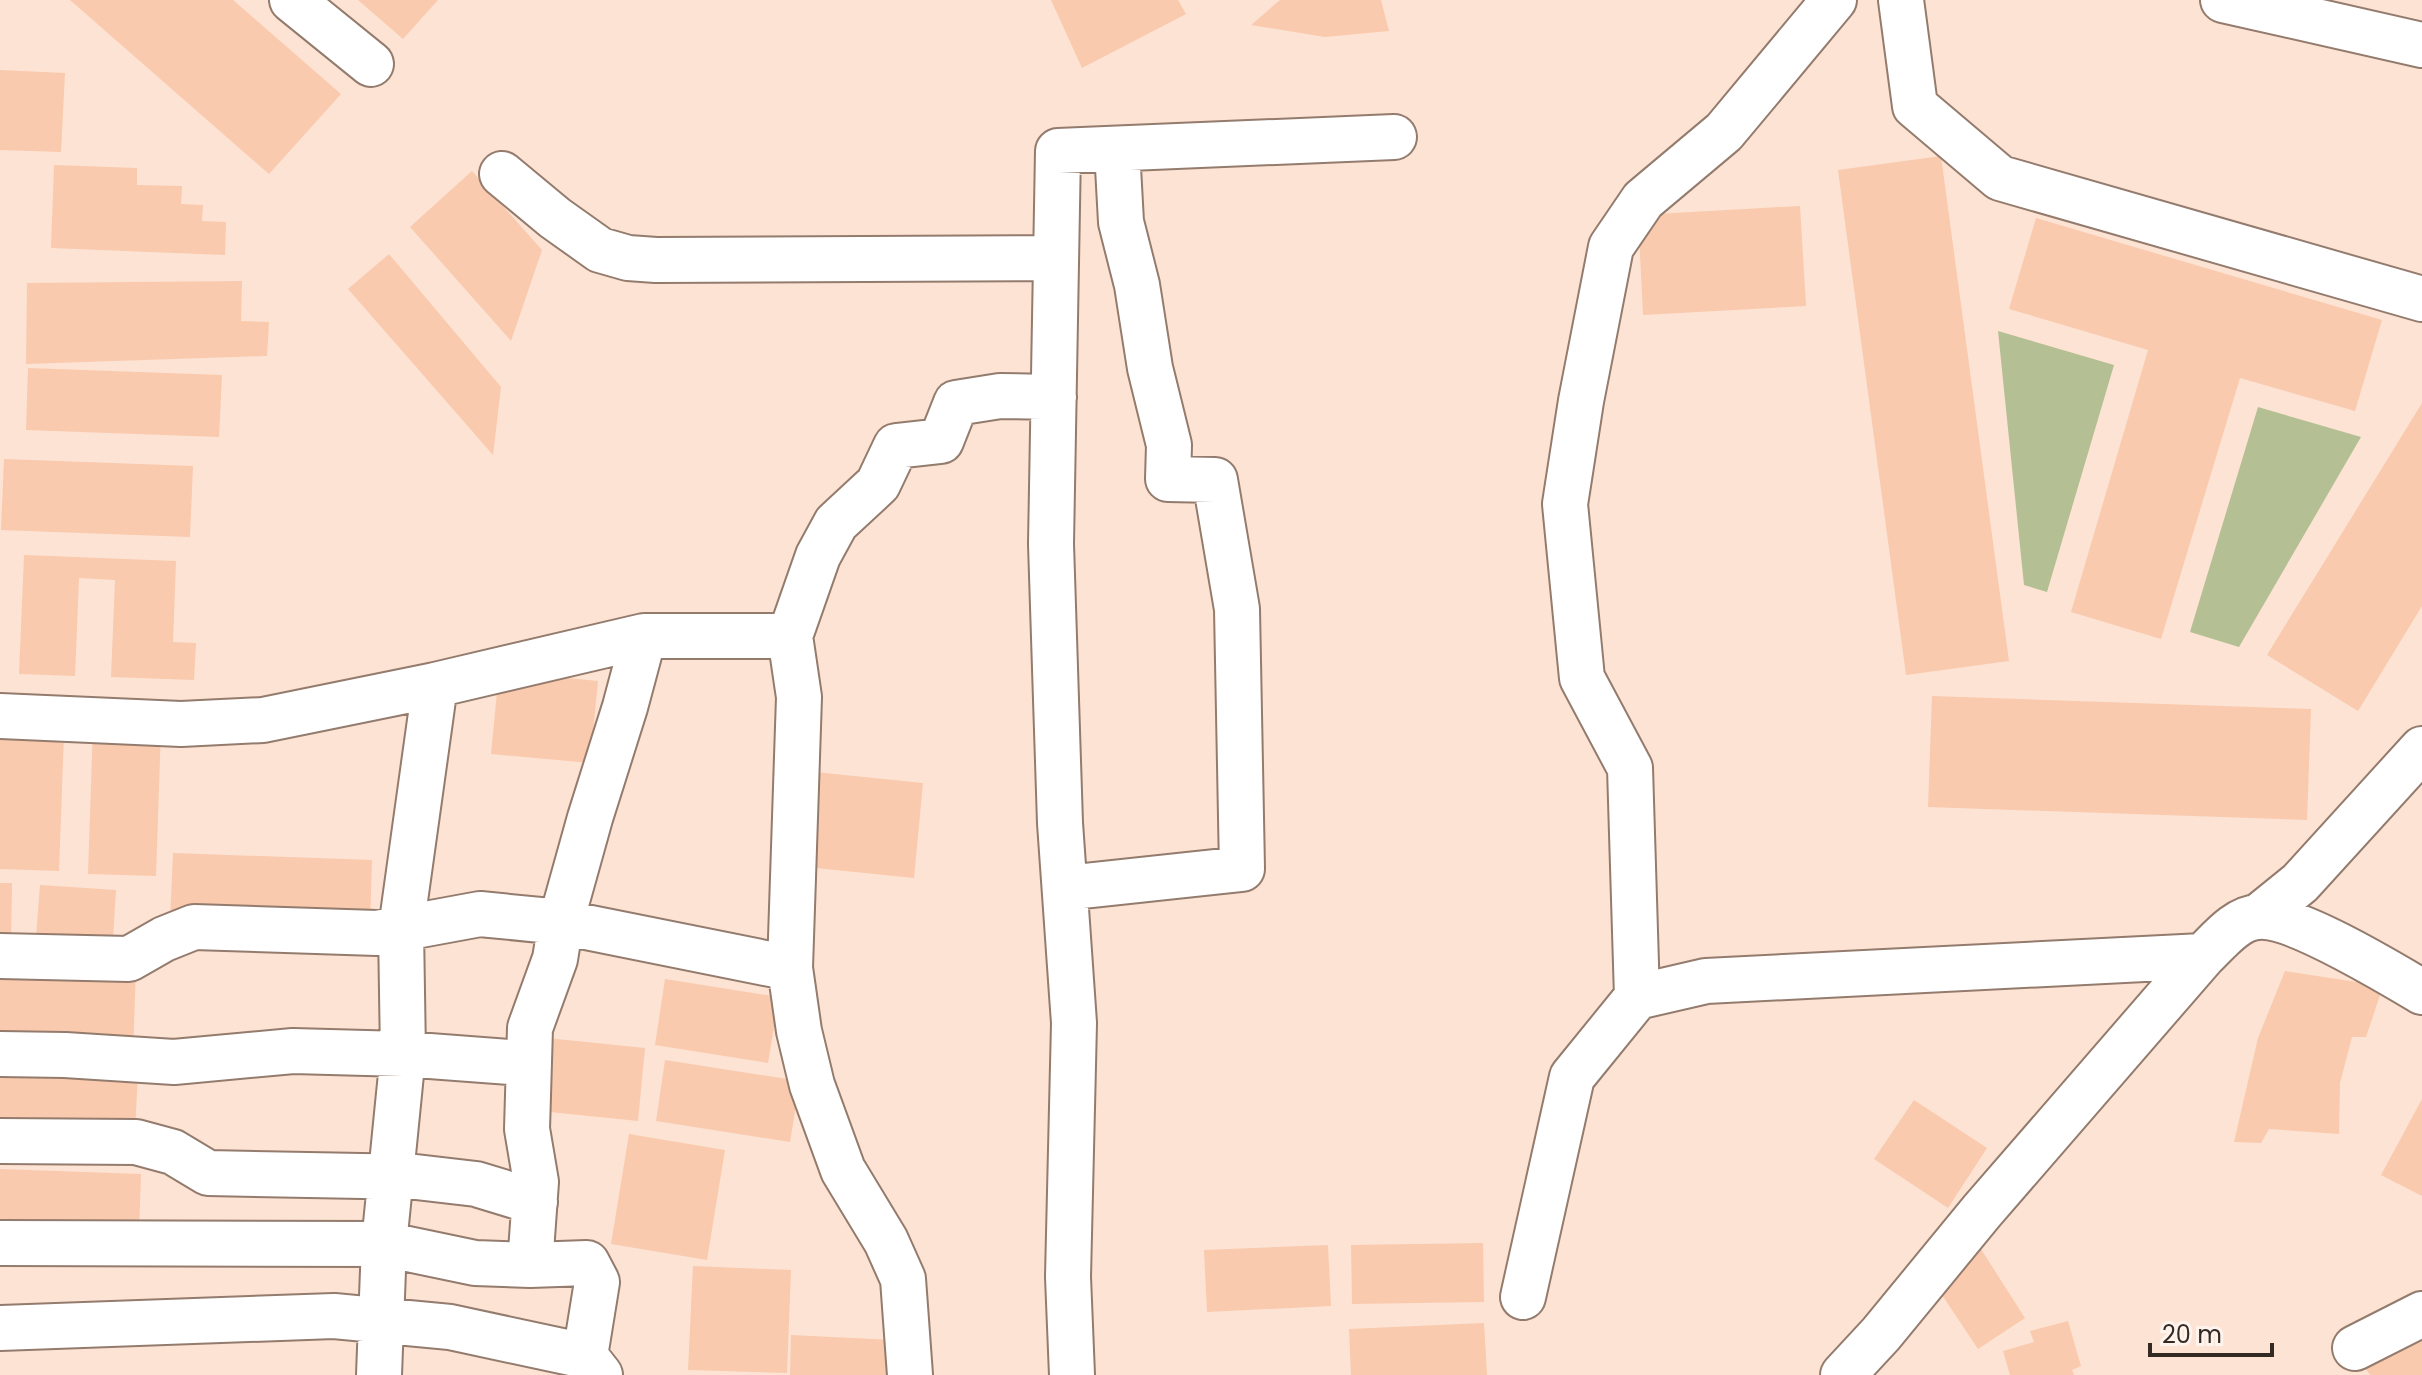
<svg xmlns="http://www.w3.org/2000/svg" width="2422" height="1375" font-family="Poppins,sans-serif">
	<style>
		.green { fill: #b5bf94 }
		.building { fill: #f9caae }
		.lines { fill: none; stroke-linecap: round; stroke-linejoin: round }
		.minor-casing { stroke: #937b6d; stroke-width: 48 }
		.minor { stroke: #fff; stroke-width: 44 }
	</style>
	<rect width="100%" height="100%" fill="#fde3d3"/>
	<path class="green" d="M1998 331 2114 365 2047 592 2024 585Z
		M2258 407 2361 437 2239 647 2190 632Z"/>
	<path class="building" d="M70 0H233L341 94 269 174Z
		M358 0H438L403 39Z
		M1051 0H1178L1186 14 1082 68Z
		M1280 0H1381L1389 31 1325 37 1251 25Z
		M0 70 65 73 61 152 0 150Z
		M1941 156 2009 661 1906 675 1838 170Z
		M54 165 137 168V185L182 186 181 204 203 205 202 221 226 222 225 255 51 248Z
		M472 171 542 250 511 341 410 227Z
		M1800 206 1806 306 1643 315 1638 215Z
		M2036 218 2382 320 2355 411 2240 378 2161 639 2071 612 2148 350 2009 309Z
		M389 254 501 387 493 455 348 289Z
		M242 281 241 321 269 322 267 356 26 364 27 283Z
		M28 368 222 375 219 437 26 430Z
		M2422 403V606L2358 711 2267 655Z
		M4 459 193 466 190 537 1 530Z
		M24 555 176 561 173 642 196 643 194 680 111 677 115 580 79 578 75 676 19 674Z
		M499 671 598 681 590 763 491 754Z
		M1932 696 2311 709 2307 820 1928 807Z
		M93 726 161 729 156 876 88 874Z
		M0 732 64 734 59 871 0 869Z
		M805 771 923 783 914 878 796 866Z
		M173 853 372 860 370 928 170 921Z
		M0 883H12L11 942H0Z
		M40 885 116 890 112 955 35 950Z
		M0 962 136 967 133 1053 0 1048Z
		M2285 971 2383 986 2366 1037H2352L2340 1083 2339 1134 2269 1129 2261 1143 2234 1142 2258 1038Z
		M665 979 779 997 768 1063 655 1045Z
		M537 1037 645 1048 638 1121 530 1110Z
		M665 1060 800 1081 790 1142 656 1121Z
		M0 1067 138 1073 135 1131 0 1126Z
		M2422 1099V1196L2381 1175Z
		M1914 1100 1987 1148 1948 1208 1874 1159Z
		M629 1134 725 1150 707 1260 611 1244Z
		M0 1169 141 1174 139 1232 0 1227Z
		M1483 1243 1484 1302 1352 1304 1351 1245Z
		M1328 1245 1331 1306 1207 1312 1204 1250Z
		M1979 1246 2025 1318 1978 1349 1930 1277Z
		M693 1266 791 1270 787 1373 688 1370Z
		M2068 1321 2081 1366 2072 1370 2074 1375H2010L2003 1351 2034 1342 2030 1331Z
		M1484 1323 1487 1375H1351L1349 1329Z
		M2422 1329V1375H2370L2364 1366Z
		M791 1335 893 1340 892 1375H790Z"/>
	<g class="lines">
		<defs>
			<path id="minor" d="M292 0 371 64
				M1901 0 1915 106 2000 178 2422 299
				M2223 0 2422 45
				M502 174 555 218 600 250 628 258 656 260 1056 258
				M790 636 818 556 836 523 878 484 896 446 941 441 956 403 1000 396 1054 397
				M0 716 181 724 263 720 435 685
				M1065 888 1242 869 1237 609 1215 480 1168 479 1169 445 1150 368 1137 285 1121 222 1117 149
				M2258 917 2300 883 2422 749
				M0 956 129 959 164 939 194 927 377 933 480 914 561 922 790 968
				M1637 997 1630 768 1582 678 1565 504 1581 401 1611 247 1643 200 1724 132 1834 0
				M0 1054 65 1055 174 1062 293 1051 403 1054 510 1062 527 1066
				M0 1141 136 1142 173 1152 208 1173 416 1177 476 1184 535 1202
				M0 1243 384 1244 475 1263 530 1265
				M1523 1297 1572 1077 1637 997 1706 981 2203 956
				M0 1328 334 1316 450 1327 585 1356
				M2355 1348 2422 1314
				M379 1375 384 1244 403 1054 401 929 435 685 644 636H790L799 697 790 968 799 1031 812 1085 843 1170 886 1241 903 1279 910 1375
				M600 1375 585 1356 597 1282 587 1263 530 1265 536 1182 527 1129 530 1028 555 959 561 922 590 818 625 707 644 636
				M1072 1375 1068 1277 1074 1023 1060 823 1051 544 1058 151 1394 137
				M1843 1375 1881 1334 1982 1211 2203 956C2218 942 2236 918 2258 917 2292 914 2390 973 2422 992"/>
		</defs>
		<use href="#minor" class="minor-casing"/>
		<use href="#minor" class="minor"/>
	</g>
	<path d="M2150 1343v12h122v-12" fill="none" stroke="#342a24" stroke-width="4"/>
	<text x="2162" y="1343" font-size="24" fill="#342a24" stroke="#fef3ed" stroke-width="6" paint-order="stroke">20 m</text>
</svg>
